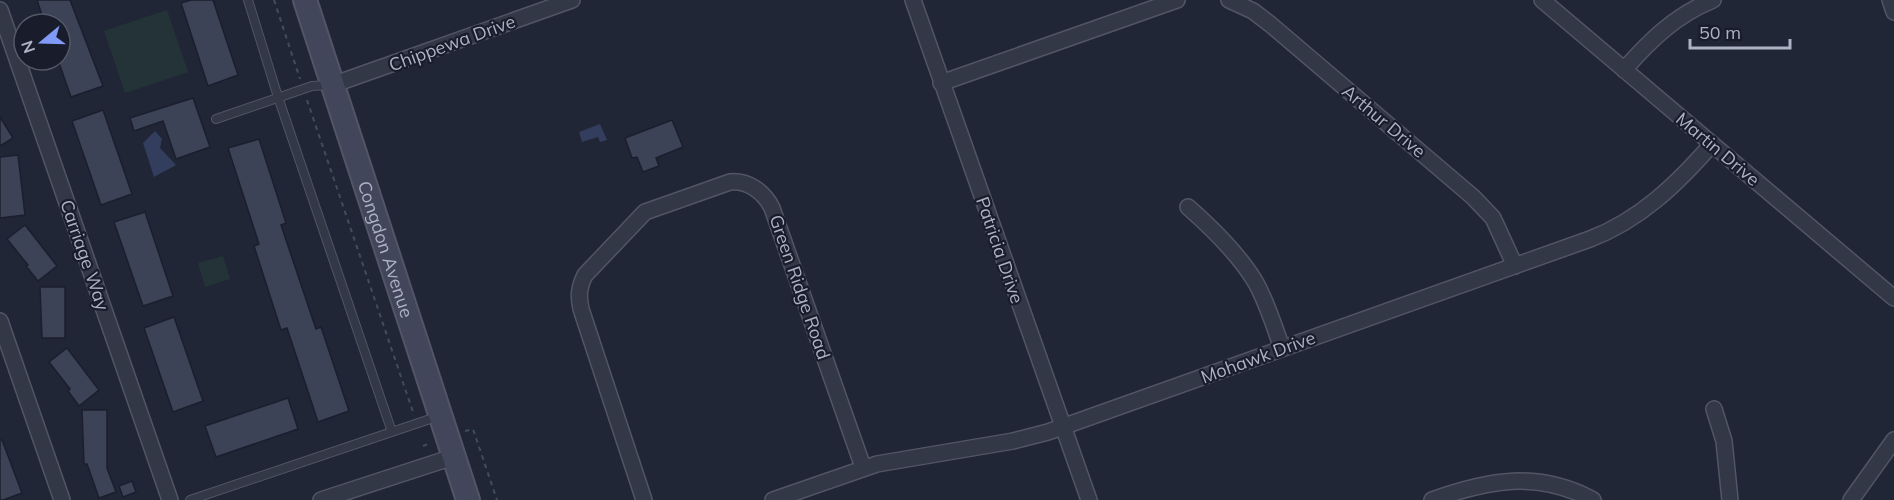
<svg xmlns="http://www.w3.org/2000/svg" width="1894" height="500" font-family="Mulish,sans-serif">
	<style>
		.green { fill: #233338 }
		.water { fill: #333e5e }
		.building { fill: #3c4357; stroke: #1b1f2d; stroke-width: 1.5 }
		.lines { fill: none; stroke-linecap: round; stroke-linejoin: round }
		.lane-casing { stroke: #515565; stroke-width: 10 }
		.street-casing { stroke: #515565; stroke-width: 18 }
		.secondary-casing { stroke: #515565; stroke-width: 26 }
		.path { stroke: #3f4f55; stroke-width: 2; stroke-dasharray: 4.5 4.5; stroke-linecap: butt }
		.lane { stroke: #333847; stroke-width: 8 }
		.street { stroke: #333847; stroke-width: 15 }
		.secondary { stroke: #41465a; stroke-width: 22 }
		.labels { text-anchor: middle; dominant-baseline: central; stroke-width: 4.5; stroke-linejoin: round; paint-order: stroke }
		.street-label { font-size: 18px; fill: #adb2c4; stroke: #191d2b }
	</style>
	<rect width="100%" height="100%" fill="#202636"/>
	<path class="green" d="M167 10 188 72 125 93 104 31Z
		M223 256 230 279 205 287 198 263Z"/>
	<path class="water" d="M600 124 607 140 600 142 598 137 582 142 579 132Z
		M155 131 162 139 160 148 176 165 154 177 143 143Z"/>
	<path class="building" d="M37 0H70L103 86 71 97 58 60H60V24H45Z
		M191 0H213L238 75 208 86 181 3Z
		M193 98 210 147 176 159 163 121 134 131 130 118Z
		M103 110 132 194 101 205 72 121Z
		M0 117 13 138 0 146Z
		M672 120 683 147 656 158 659 166 643 172 637 157 632 158 625 138Z
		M259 139 286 223 281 225 316 329 321 327 349 411 318 422 287 328 281 330 254 246 259 244 228 148Z
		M18 155 25 215 0 218V157Z
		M145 212 173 296 143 306 114 222Z
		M25 225 57 266 38 281 26 266 28 265 7 239Z
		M40 287H65V338H42Z
		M174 317 203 401 173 412 144 328Z
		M67 348 99 390 79 406 68 391 70 389 49 362Z
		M288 398 298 429 216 457 205 426Z
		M82 410H107V468L116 492 99 498 87 464H84Z
		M0 440H2L22 493 3 500H0Z
		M132 481 136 492 123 497 119 486Z"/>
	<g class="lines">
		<defs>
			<path id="lane" d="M248 0 278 97 392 432
				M216 119 312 86 331 85
				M190 500 439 416"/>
			<path id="street" d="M913 0 1089 500
				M1229 0 1253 11 1270 24 1473 197 1493 218 1515 266
				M1542 0 1894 298
				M1890 0 1894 12
				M0 10 170 500
				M1624 70C1650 40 1676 15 1713 0
				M941 83 1177 0
				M332 85 572 0
				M1188 207C1213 229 1239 254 1256 283 1267 303 1274 326 1282 348
				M0 321 62 500
				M1714 409 1724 441 1730 500
				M321 500 453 457
				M644 500 581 309C578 296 579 287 585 275L645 212 730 182C748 180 764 192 772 208L863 467
				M773 500 877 464 1013 441 1048 432 1590 239C1640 220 1677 184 1712 144
				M1432 500C1488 480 1538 470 1593 500
				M1851 500 1894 440"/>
			<g id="secondary">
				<path id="s1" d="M305 0 468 500"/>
			</g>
		</defs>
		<use href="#lane" class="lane-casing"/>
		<use href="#street" class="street-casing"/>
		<use href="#secondary" class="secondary-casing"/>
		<path class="path" d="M274 0 300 79
			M307 100 414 415
			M465 431 473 429 497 500
			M423 446 431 443"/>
		<use href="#lane" class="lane"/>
		<use href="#street" class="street"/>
		<use href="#secondary" class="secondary"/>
	</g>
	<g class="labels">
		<g class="street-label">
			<text transform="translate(452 43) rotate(-20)">Chippewa Drive</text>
			<text transform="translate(1384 121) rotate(40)">Arthur Drive</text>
			<text transform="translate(1718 149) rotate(40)">Martin Drive</text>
			<text stroke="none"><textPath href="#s1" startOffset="262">Congdon Avenue</textPath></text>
			<text transform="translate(1000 250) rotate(71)">Patricia Drive</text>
			<text transform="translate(85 255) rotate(71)">Carriage Way</text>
			<text transform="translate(800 287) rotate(71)">Green Ridge Road</text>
			<text transform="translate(1258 357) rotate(-20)">Mohawk Drive</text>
		</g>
	</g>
	<g transform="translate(42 42) rotate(251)"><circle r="28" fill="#191d2b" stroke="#545968" stroke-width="1.5"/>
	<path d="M0-4.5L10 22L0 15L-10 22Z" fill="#7f9bf7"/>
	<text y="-9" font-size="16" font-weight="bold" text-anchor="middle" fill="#adb2c4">N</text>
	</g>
	<path d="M1690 39v9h100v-9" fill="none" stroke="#adb2c4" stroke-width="3"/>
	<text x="1699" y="39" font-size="18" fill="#adb2c4" stroke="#191d2b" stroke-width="4.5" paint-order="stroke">50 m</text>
</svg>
